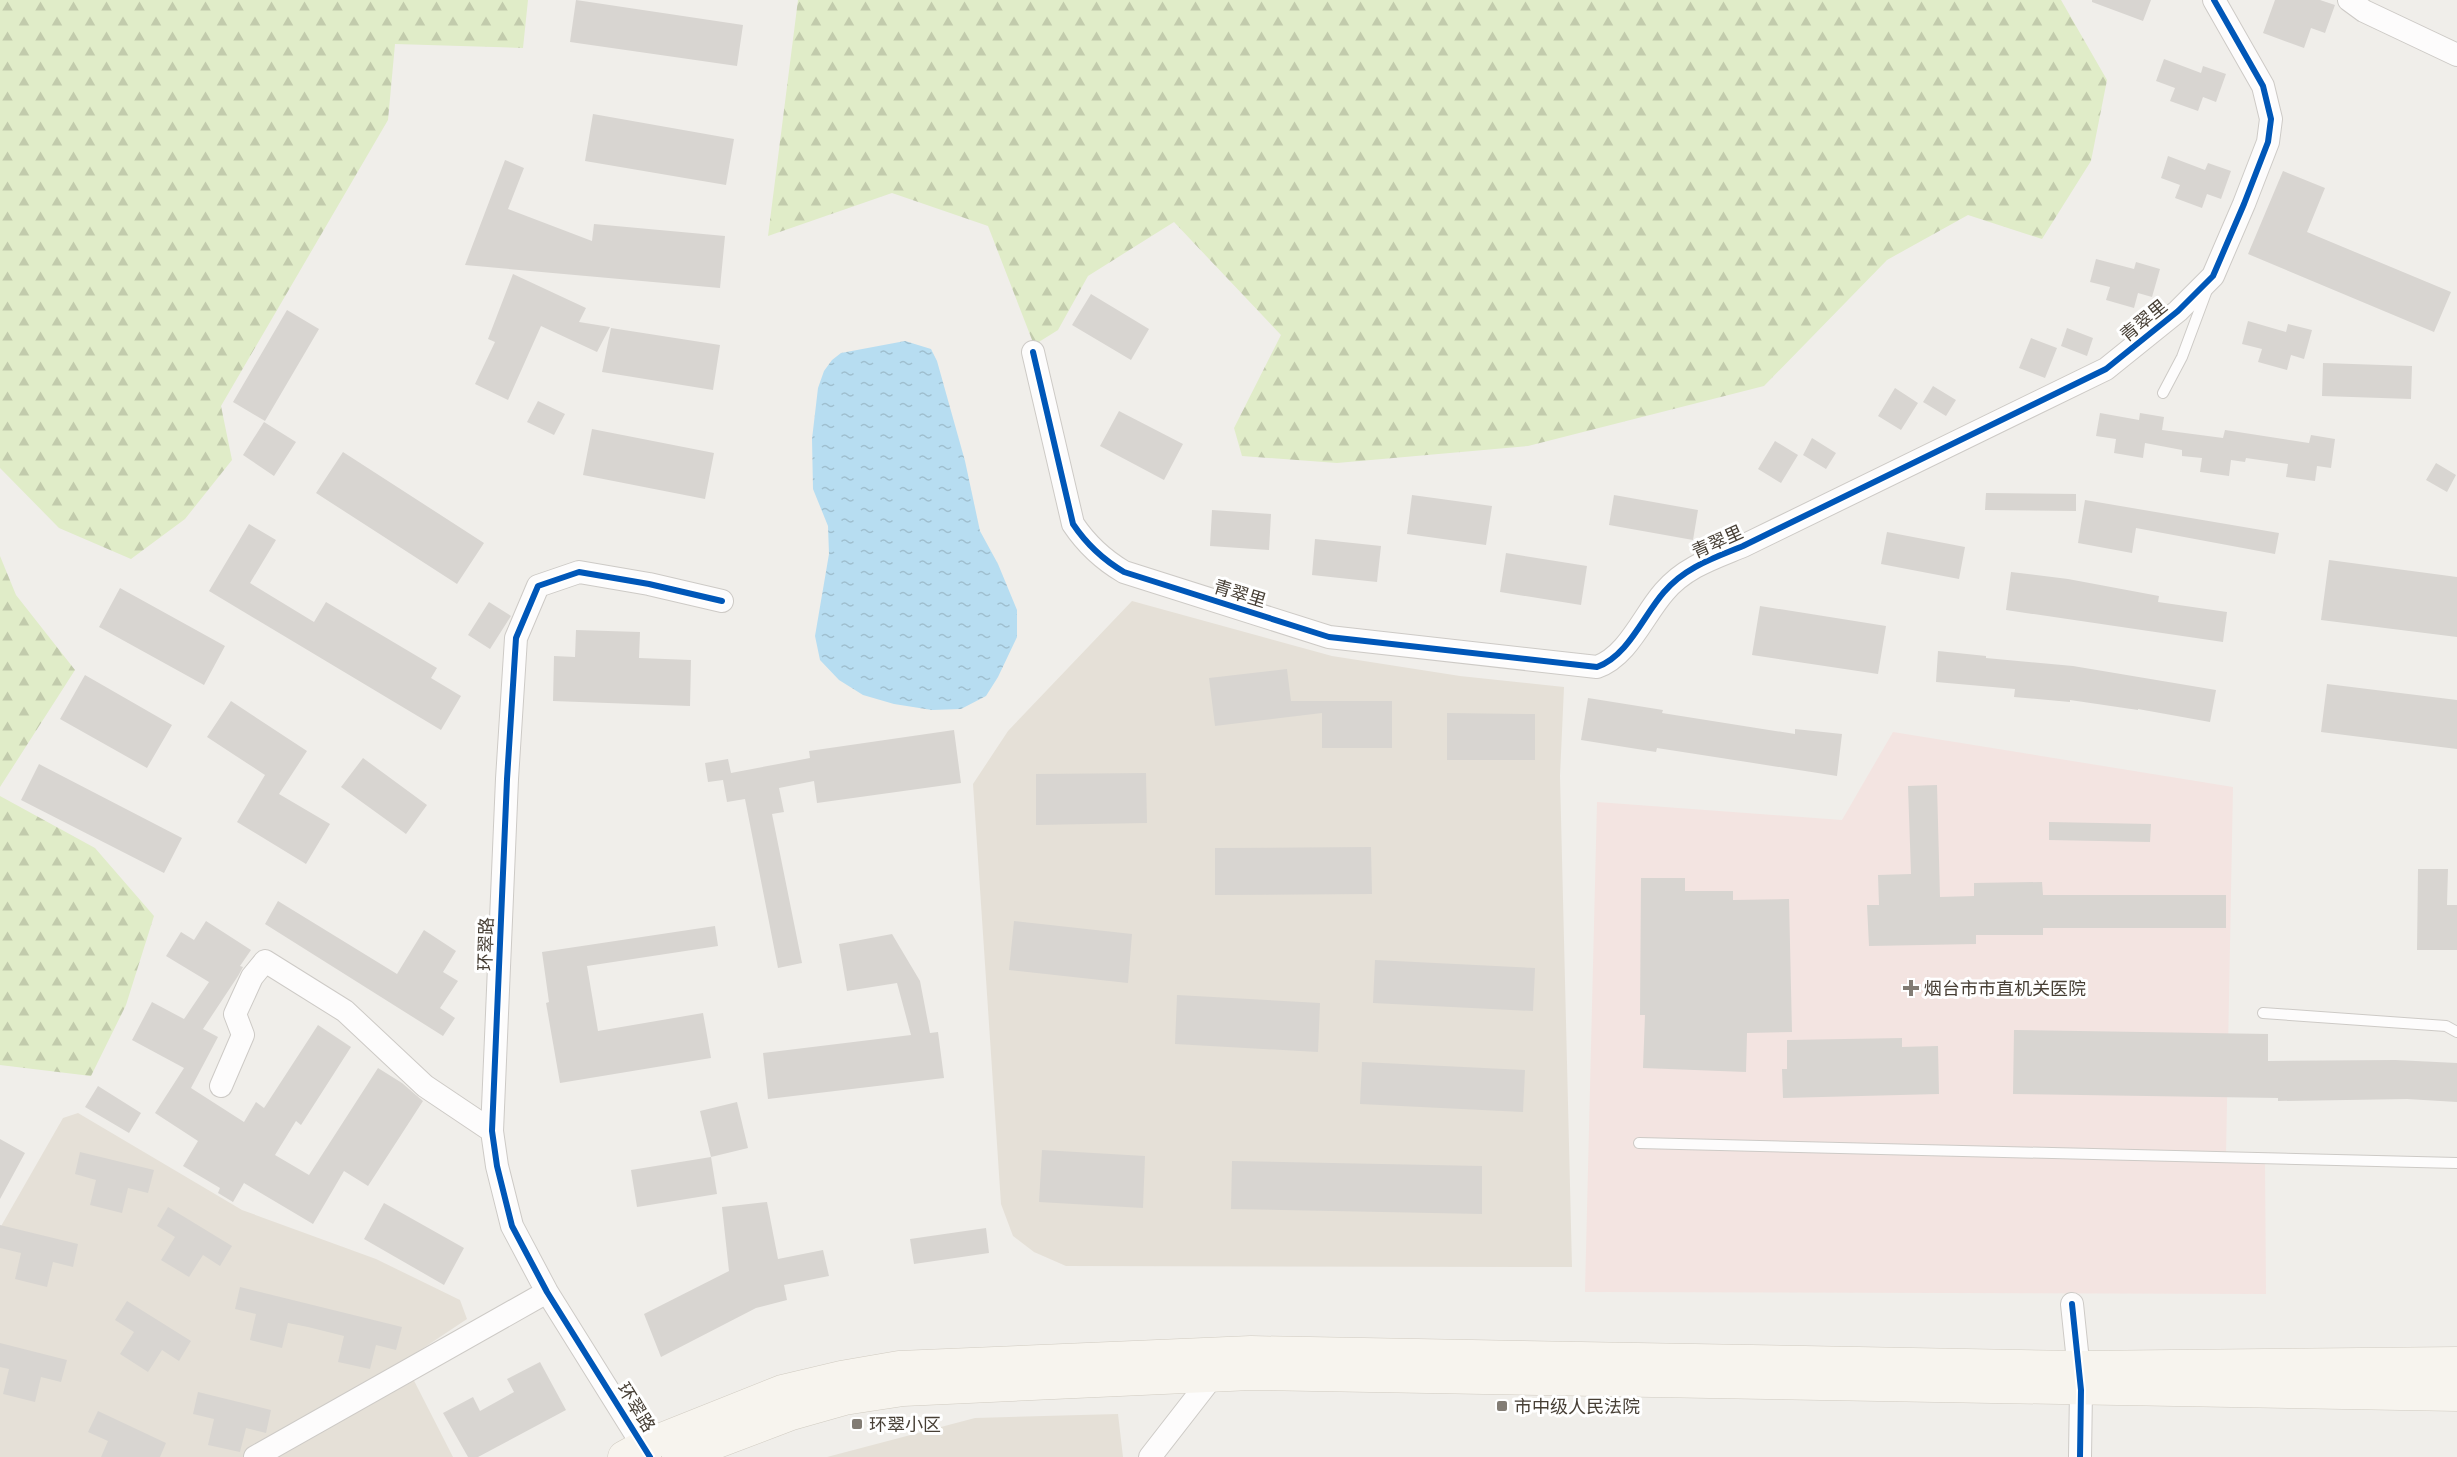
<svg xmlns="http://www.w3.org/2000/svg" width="2457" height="1457" font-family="'Open Sans','Noto Sans SC',sans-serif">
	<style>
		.residential { fill: #e5e0d7 }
		.medical { fill: #f3e4e1 }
		.forest { fill: url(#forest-firs) }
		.water { fill: url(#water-ripples) }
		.building { fill: #d8d5d1 }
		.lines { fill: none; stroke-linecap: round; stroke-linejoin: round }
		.lane-casing { stroke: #cdcac6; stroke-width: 12 }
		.street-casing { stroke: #cdcac6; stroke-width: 24 }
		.secondary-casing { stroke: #d0cbc1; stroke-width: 33 }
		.lane { stroke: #fdfcfc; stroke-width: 10 }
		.street { stroke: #fdfcfc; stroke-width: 22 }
		.secondary { stroke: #f7f4ee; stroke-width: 32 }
		.cycleway-casing { stroke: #fff; stroke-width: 10 }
		.cycleway { stroke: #0057b8; stroke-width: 6 }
		.poi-dot { fill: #827c74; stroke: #fff; stroke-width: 2 }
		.labels { text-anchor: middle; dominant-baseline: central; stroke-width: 6; stroke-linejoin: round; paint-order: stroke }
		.street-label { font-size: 18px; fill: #473f35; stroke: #fff }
		.poi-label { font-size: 18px; fill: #473f35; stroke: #fff; text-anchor: start }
	</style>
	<defs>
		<pattern id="forest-firs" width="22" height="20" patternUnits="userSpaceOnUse" patternTransform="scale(1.5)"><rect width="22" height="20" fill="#e0ecc8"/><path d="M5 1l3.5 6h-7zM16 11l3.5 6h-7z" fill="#c2cbac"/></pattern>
		<pattern id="water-ripples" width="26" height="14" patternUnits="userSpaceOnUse" patternTransform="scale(1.5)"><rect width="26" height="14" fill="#b7ddf1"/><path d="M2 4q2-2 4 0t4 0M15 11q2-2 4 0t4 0" fill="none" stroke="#9fbfcf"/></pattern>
	</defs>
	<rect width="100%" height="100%" fill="#f0eeea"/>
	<path class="residential" d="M1132 601 1332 656 1460 676 1564 687 1560 776 1572 1267 1066 1266 1034 1252 1013 1236 1001 1204 973 784 1008 731Z
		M78 1113 242 1210 376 1259 460 1300 467 1319 404 1361 453 1457H0V1228L63 1118Z
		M1118 1414 1123 1457H827L975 1418Z"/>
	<path class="medical" d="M1893 732 2233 787 2226 1156 2265 1161 2266 1294 1585 1292 1597 802 1842 820Z"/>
	<path class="forest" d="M0 0H528L523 48 395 44 388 120 221 406 232 460 185 519 131 559 59 528 0 468Z
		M798 0H2061L2107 80 2091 161 2042 239 1968 215 1887 260 1764 386 1528 446 1337 463 1242 456 1234 428 1281 335 1174 222 1088 276 1058 330 1034 345 988 226 892 193 768 236Z
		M0 556 16 595 75 670 0 787Z
		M0 796 95 848 154 916 126 1005 91 1076 0 1065Z"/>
	<path class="water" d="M905 341 931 349 937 361 965 461 980 531 998 564 1017 610V637L998 677 986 696 961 709 932 710 894 704 863 695 839 680 820 660 815 636 829 554 828 526 813 489 812 439 818 388 824 371 832 360 841 353Z"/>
	<path class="building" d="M576 0 743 25 737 66 570 42Z
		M2092 0H2151L2143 21 2092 2Z
		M2275 0H2320L2335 5 2325 33 2311 28 2304 48 2263 33Z
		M2164 59 2201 73 2203 66 2226 74 2216 102 2203 97 2198 111 2170 101 2175 88 2156 81Z
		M593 114 734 139 726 185 585 161Z
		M2168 156 2205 170 2208 163 2231 171 2221 199 2207 194 2202 208 2175 198 2180 185 2161 178Z
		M505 160 524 168 508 209 592 241 594 224 725 236 720 288 465 265Z
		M2283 171 2325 188 2307 232 2451 292 2434 332 2248 254Z
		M2096 259 2134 269 2136 262 2160 269 2152 297 2138 293 2134 308 2106 300 2110 287 2090 282Z
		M513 274 586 308 579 322 610 327 597 352 541 326 508 400 475 384 495 342 488 339Z
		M1091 294 1149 329 1131 360 1072 325Z
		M287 310 319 329 265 421 233 402Z
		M2248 321 2286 332 2288 324 2312 330 2304 359 2291 355 2287 370 2258 362 2262 349 2242 344Z
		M611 328 720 345 713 390 602 372Z
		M2067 328 2093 338 2087 356 2061 346Z
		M2031 338 2057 348 2045 378 2019 368Z
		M2323 363 2412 366 2411 399 2322 396Z
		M1933 386 1956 400 1946 416 1923 402Z
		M1895 388 1918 403 1901 430 1878 416Z
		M538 401 565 414 554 435 527 422Z
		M1119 411 1183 444 1164 480 1100 446Z
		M2100 413 2139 420 2140 413 2164 417 2162 430 2223 438 2225 430 2309 443 2311 435 2335 439 2331 468 2317 466 2315 481 2286 477 2288 464 2246 458 2245 462 2231 460 2229 476 2200 472 2202 458 2182 456V450L2145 443 2143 458 2114 453 2116 439 2096 436Z
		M264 422 296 442 274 476 243 455Z
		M592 429 714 453 705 499 583 475Z
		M1812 438 1836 453 1826 469 1803 455Z
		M1775 441 1798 455 1781 483 1758 469Z
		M343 452 484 543 457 584 316 493Z
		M2436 463 2456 475 2447 492 2426 480Z
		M1986 493 2076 494V511L1985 510Z
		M1412 495 1492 506 1486 545 1407 534Z
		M1614 495 1698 510 1693 540 1609 525Z
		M2085 500 2279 533 2275 554 2136 528 2132 553 2078 543Z
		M1212 510 1271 514 1269 550 1210 546Z
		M249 524 276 540 250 583 314 622 326 602 437 668 431 678 461 696 441 730 209 591Z
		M1887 532 1965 547 1959 579 1881 564Z
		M1315 539 1381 546 1377 582 1312 575Z
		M1506 553 1587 566 1581 605 1500 592Z
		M2329 560 2457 577V637L2321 620Z
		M2011 572 2068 579 2159 596 2158 602 2227 612 2223 642 2006 610Z
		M120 588 225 646 204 685 99 627Z
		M489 602 511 616 490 649 468 635Z
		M1760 606 1886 626 1878 674 1752 655Z
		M576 630 640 632 639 658 691 660 690 706 553 701 554 656 575 657Z
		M1938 651 1986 656V658L2073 666 2216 690 2210 722 2138 709V710L2070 700V702L2014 697 2015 689 1936 682Z
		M1287 669 1291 701H1392V748H1322V713L1215 726 1209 678Z
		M85 675 172 725 147 768 60 719Z
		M2327 684 2457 700V749L2321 732Z
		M1588 698 1663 710 1662 713 1795 734V729L1842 734 1837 776 1657 748 1656 752 1581 740Z
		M231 701 307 751 279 794 330 824 306 864 237 822 265 775 207 737Z
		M1447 713 1535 714V760H1447Z
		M954 730 961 783 817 803 814 781 779 788 784 812 772 814 802 963 778 968 745 799 727 802 723 780 708 782 705 763 728 759 731 773 810 758 809 751Z
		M363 758 427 805 406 834 341 787Z
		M39 764 182 838 164 873 21 800Z
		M1146 773 1147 823 1036 825V774Z
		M1937 785 1940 897 1974 896V883L2042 882 2043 895H2226V928H2043V935H1976V944L1869 946 1867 905H1879L1878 875 1911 874 1908 786Z
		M2049 822 2151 824 2150 842 2049 840Z
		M1371 847 1372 894 1215 895V848Z
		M2418 869H2448L2447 905H2457V950H2417Z
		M1641 878H1685V891H1733V900L1789 899 1792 1032 1747 1033 1746 1072 1643 1068 1645 1015H1640Z
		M278 901 397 974 424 930 456 951 443 972 458 981 440 1008 455 1018 443 1036 265 924Z
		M206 921 251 950 240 966 243 967 238 976 203 1029 218 1037 191 1088 244 1122 256 1102 264 1108 318 1025 351 1047 301 1125 296 1121 275 1155 309 1175 378 1068 402 1083 423 1101 368 1186 344 1171 313 1224 244 1183 233 1202 218 1193 220 1188 183 1166 198 1141 155 1113 184 1068 132 1040 152 1002 184 1019 209 982 166 956 181 932 194 940Z
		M1014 921 1132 934 1128 983 1009 970Z
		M715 926 718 946 587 966 598 1031 703 1013 711 1058 560 1083 546 1003 549 1002 542 952Z
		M892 934 920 981 930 1033 938 1032 944 1078 768 1099 763 1053 911 1035 897 983 847 991 839 944Z
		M1375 960 1535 968 1533 1011 1373 1003Z
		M1177 995 1320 1003 1318 1052 1175 1044Z
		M2014 1030 2268 1034V1061L2395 1060 2457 1063V1102L2407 1099 2278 1101V1098L2013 1094Z
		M1902 1038V1047L1938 1046 1939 1094 1783 1098 1782 1069H1787V1040Z
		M1362 1062 1525 1070 1523 1112 1360 1104Z
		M98 1086 141 1113 129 1133 85 1107Z
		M737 1102 748 1148 711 1157 700 1111Z
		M0 1139 25 1153 0 1199Z
		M1042 1150 1145 1156 1143 1208 1039 1202Z
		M80 1152 154 1170 148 1193 128 1188 122 1213 90 1205 96 1180 75 1174Z
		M711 1157 717 1194 637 1207 631 1170Z
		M1232 1161 1482 1166V1214L1231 1209Z
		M767 1202 778 1259 823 1250 829 1276 784 1285 787 1300 756 1308 661 1357 644 1314 729 1271 722 1207Z
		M384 1203 464 1248 444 1285 364 1239Z
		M168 1207 232 1246 220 1266 203 1255 189 1277 161 1260 175 1237 157 1226Z
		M0 1225 78 1244 73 1267 53 1262 47 1287 15 1279 21 1253 0 1248Z
		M986 1228 989 1253 914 1264 910 1239Z
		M240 1287 402 1327 396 1350 376 1345 370 1369 338 1362 344 1336 308 1327 288 1323 282 1348 250 1340 256 1314 235 1309Z
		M127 1301 191 1341 179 1361 162 1350 148 1372 120 1354 134 1332 115 1320Z
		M0 1343 67 1360 61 1382 41 1377 35 1402 3 1394 9 1369 0 1367Z
		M540 1362 566 1410 478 1457H468L443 1413 473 1397 480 1411 514 1392 507 1379Z
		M198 1392 271 1410 266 1433 246 1428 240 1452 208 1445 214 1419 193 1414Z
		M98 1411 166 1443 160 1457H101L108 1441 88 1432Z"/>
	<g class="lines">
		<defs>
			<path id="lane" d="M2163 393 2182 357 2207 290
				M2263 1013 2446 1026 2457 1032
				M1639 1143 2457 1163"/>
			<path id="street" d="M2349 0 2364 11 2457 55
				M1033 352 1073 524C1087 545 1102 559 1124 572L1329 637 1597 667C1628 656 1643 616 1664 592 1685 567 1714 558 1743 546L2106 369 2178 311 2213 276 2244 204 2268 142 2271 119 2263 86 2214 0
				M221 1086 243 1035 235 1014 252 977 265 961 345 1011 425 1086 492 1131
				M2072 1304 2081 1390 2080 1457
				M255 1457 547 1292
				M650 1457 547 1292 512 1226 497 1166 492 1131 507 779 516 638 538 586 579 572 649 584 722 601
				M1150 1457 1213 1376 1214 1367"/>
			<path id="secondary" d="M624 1457 644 1446 782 1391 841 1377 899 1367 1251 1352 2079 1367 2457 1363
				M678 1457 791 1414 844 1399 903 1390 1251 1374 2457 1395"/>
		</defs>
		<use href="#lane" class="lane-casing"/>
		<use href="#street" class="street-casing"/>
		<use href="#secondary" class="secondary-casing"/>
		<use href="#lane" class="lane"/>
		<use href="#street" class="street"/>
		<use href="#secondary" class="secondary"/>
		<defs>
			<path id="cycleway" d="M1033 352 1073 524C1087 545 1102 559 1124 572L1329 637 1597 667C1628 656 1643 616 1664 592 1685 567 1714 558 1743 546L2106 369 2178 311 2213 276 2244 204 2268 142 2271 119 2263 86 2214 0
				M2072 1304 2081 1390 2080 1457
				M650 1457 547 1292 512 1226 497 1166 492 1131 507 779 516 638 538 586 579 572 649 584 722 601"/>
		</defs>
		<use href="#cycleway" class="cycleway-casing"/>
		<use href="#cycleway" class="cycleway"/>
	</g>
	<g class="poi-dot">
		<path d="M1908 979h6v6h6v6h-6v6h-6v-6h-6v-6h6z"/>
		<rect x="1496" y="1400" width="12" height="12" rx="3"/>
		<rect x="851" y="1418" width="12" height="12" rx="3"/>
	</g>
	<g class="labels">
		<g class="street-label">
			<text transform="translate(2143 320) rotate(-39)">青翠里</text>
			<text transform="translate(1717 541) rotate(-24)">青翠里</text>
			<text transform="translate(1240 593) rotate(17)">青翠里</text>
			<text transform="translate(485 944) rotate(-88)">环翠路</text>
			<text transform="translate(637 1407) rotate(58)">环翠路</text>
		</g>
		<g class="poi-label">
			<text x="1924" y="988">烟台市市直机关医院</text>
			<text x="1514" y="1406">市中级人民法院</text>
			<text x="869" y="1424">环翠小区</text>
		</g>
	</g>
</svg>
